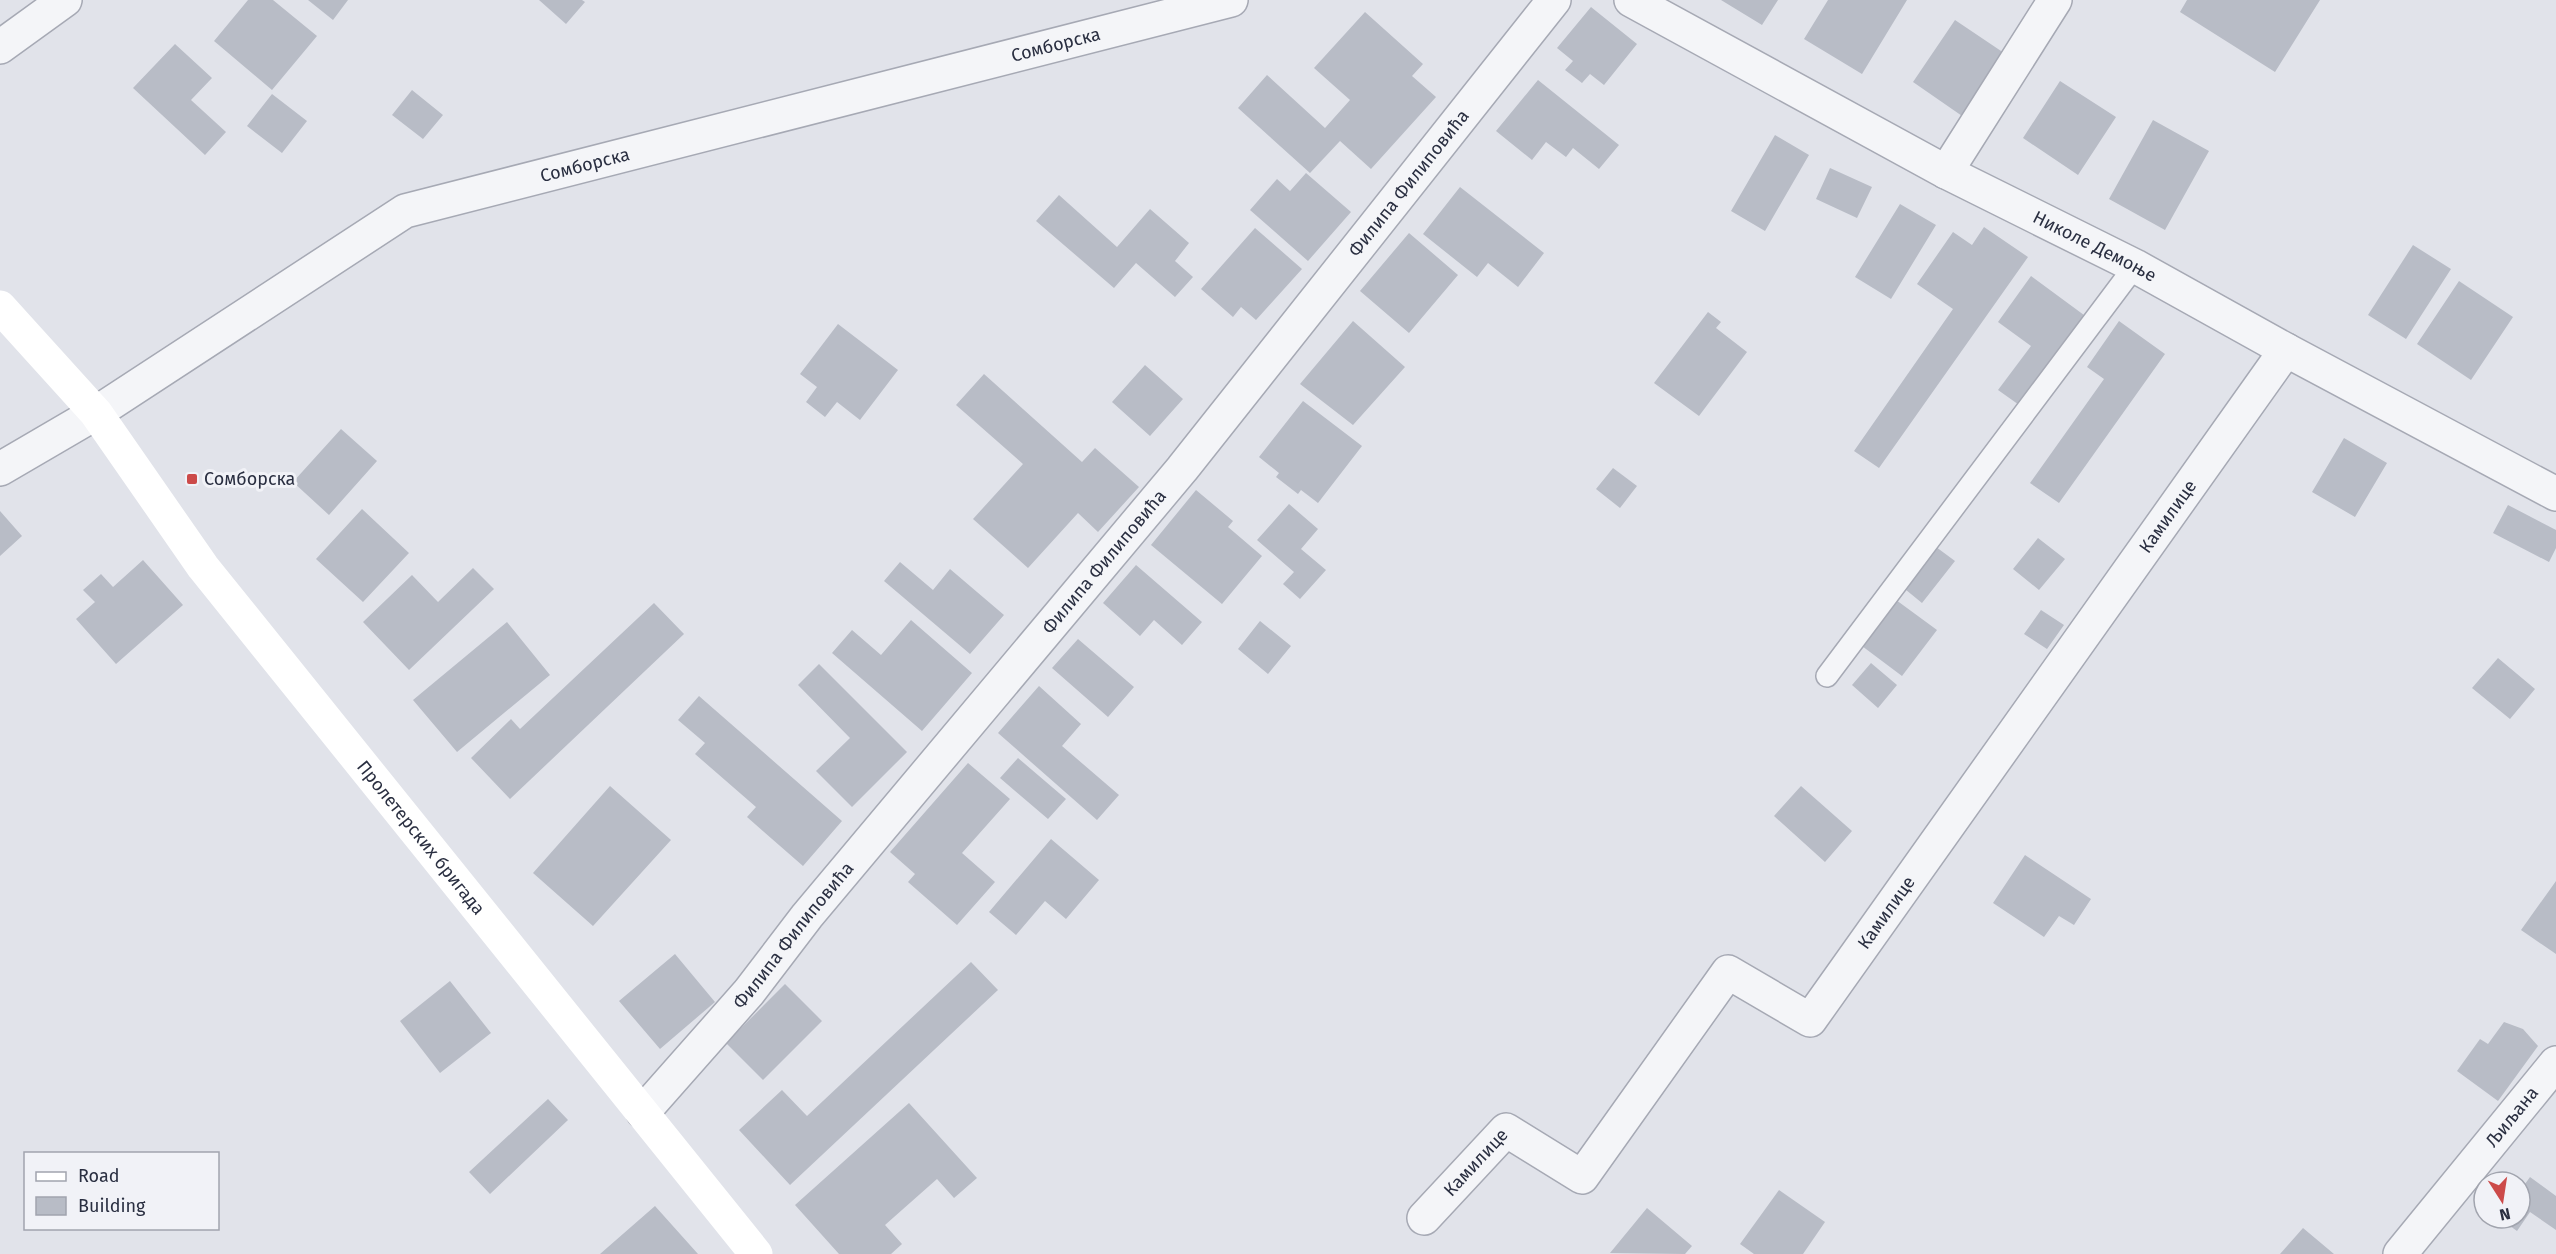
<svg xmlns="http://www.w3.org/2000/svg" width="2556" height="1254" font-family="'Fira Sans',sans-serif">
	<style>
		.building { fill: #b8bcc6 }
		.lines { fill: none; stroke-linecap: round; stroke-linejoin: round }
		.lane-casing { stroke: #a6a9b4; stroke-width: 24 }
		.street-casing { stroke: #a6a9b4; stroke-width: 36 }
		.lane { stroke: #f4f5f8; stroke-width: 21 }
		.street { stroke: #f4f5f8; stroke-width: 33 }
		.secondary { stroke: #fff; stroke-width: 33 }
		.poi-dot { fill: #cc4a49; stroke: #f1f2f7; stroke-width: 2 }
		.labels { text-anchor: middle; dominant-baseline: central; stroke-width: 6; stroke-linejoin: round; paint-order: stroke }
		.street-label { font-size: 18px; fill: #2a2f41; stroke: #f1f2f7 }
		.poi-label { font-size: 18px; fill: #2a2f41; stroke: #f1f2f7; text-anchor: start }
	</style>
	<rect width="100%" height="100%" fill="#e1e3ea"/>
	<path class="building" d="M248 0H273L317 36 272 90 214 41Z
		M308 0H348L333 20Z
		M539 0H582L585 2 566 24Z
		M1721 0H1778L1762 25Z
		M1828 0H1907L1862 74 1804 39Z
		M2187 0H2320L2275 72 2180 12Z
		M1591 7 1637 44 1604 85 1590 74 1582 83 1565 70 1573 61 1557 48Z
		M1365 12 1423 64 1412 76 1436 97 1371 169 1340 141 1310 173 1238 108 1267 75 1325 128 1350 100 1314 68Z
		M1955 20 2007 55 1965 118 1913 82Z
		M175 44 212 78 191 100 226 132 205 155 133 88Z
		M1538 80 1619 145 1599 169 1573 148 1566 157 1546 142 1532 160 1496 131Z
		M2060 81 2116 117 2078 175 2023 138Z
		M412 90 443 115 423 139 392 115Z
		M272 94 307 121 282 153 247 126Z
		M2153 120 2209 151 2165 230 2109 199Z
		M1775 135 1809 155 1765 231 1731 211Z
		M1830 168 1872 187 1857 218 1816 199Z
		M1306 173 1351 212 1308 261 1250 210 1277 179 1290 191Z
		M1460 187 1544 253 1518 287 1488 263 1477 277 1423 234Z
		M1059 195 1117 247 1150 209 1189 243 1175 261 1193 277 1175 297 1136 263 1114 288 1036 221Z
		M1900 204 1936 225 1891 299 1855 277Z
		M1984 227 2028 257 1879 468 1854 451 1953 309 1917 284 1953 232 1972 245Z
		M1255 228 1302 269 1256 320 1241 307 1233 317 1201 289Z
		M1409 233 1458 275 1409 333 1360 291Z
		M2413 245 2451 269 2406 339 2368 315Z
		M2031 276 2088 318 2022 407 1998 390 2031 346 1998 322Z
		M2459 281 2513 317 2471 380 2417 344Z
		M1708 312 1721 322 1716 328 1747 352 1699 416 1654 383Z
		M1353 321 1405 367 1353 425 1300 384Z
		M2119 321 2165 354 2059 503 2030 483 2104 379 2087 367Z
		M838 324 898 370 860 420 837 402 825 417 806 402 817 387 800 374Z
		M1145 365 1183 399 1150 436 1112 402Z
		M984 374 1082 462 1095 448 1139 487 1098 532 1078 513 1028 568 973 519 1023 464 956 405Z
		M1303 401 1362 446 1318 503 1301 490 1298 494 1276 477 1279 473 1259 457Z
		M341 429 377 461 329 515 293 482Z
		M2344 438 2387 463 2355 517 2312 492Z
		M1613 468 1637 486 1620 508 1596 489Z
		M1196 490 1233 521 1228 527 1262 556 1222 604 1151 545Z
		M1289 504 1318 529 1301 549 1326 570 1300 599 1283 584 1294 572 1257 540Z
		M2508 505 2556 530V548L2549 562 2493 533Z
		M362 509 409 553 363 602 316 559Z
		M0 511 22 536 0 556Z
		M2038 538 2065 559 2039 590 2013 569Z
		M1932 544 1955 561 1922 603 1900 585Z
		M143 560 183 605 116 664 76 619 95 602 83 590 101 574 113 587Z
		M900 562 933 590 950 569 1004 615 970 654 884 581Z
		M1136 565 1202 622 1182 645 1154 620 1140 636 1103 603Z
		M473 568 494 589 409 670 363 622 412 575 438 602Z
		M1892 597 1937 630 1902 676 1858 643Z
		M654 603 684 634 510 799 471 758 511 719 520 729Z
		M2041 610 2064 625 2047 649 2024 634Z
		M911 620 972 673 922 731 832 653 852 630 881 655Z
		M1260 621 1291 646 1268 674 1238 649Z
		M507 622 550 675 457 752 413 700Z
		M1078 639 1134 687 1108 717 1052 668Z
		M2498 658 2535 689 2510 719 2472 688Z
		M1871 663 1897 685 1878 708 1852 685Z
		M819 664 907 752 852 807 816 771 850 738 798 685Z
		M1039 686 1081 724 1062 746 1119 795 1097 820 998 733Z
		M699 696 842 821 803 866 747 817 756 807 695 754 705 743 678 720Z
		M1018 758 1066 799 1048 819 1000 778Z
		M968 763 1010 799 962 853 995 882 957 925 908 882 915 874 890 852Z
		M610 786 671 840 593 926 533 873Z
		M1801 786 1852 831 1825 862 1774 816Z
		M1051 839 1099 880 1066 919 1045 901 1016 935 989 912Z
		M2025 855 2091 899 2074 925 2059 916 2044 937 1993 903Z
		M2556 881V954L2521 930Z
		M675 954 715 1002 660 1049 619 1001Z
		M971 962 998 990 790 1185 739 1130 782 1090 807 1116Z
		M450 981 491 1033 440 1073 400 1021Z
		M785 984 822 1021 763 1080 726 1043Z
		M2504 1022 2523 1029 2538 1046 2498 1101 2457 1071 2480 1039 2488 1044Z
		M548 1099 568 1120 490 1194 469 1172Z
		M909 1103 977 1178 954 1198 937 1179 885 1225 902 1244 891 1254H839L795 1205Z
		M2530 1177 2556 1196V1230L2530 1212 2517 1231 2499 1218H2520V1191Z
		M1779 1190 1825 1222 1803 1254H1754L1740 1244Z
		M655 1206 698 1254H600Z
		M1647 1208 1692 1246 1685 1254 1610 1253Z
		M2303 1228 2334 1254H2280Z"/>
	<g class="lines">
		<defs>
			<path id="lane" d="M1827 676 2135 266"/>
			<g id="street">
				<path id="s1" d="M1631 0 1946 172 2135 266 2286 350 2556 494"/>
				<path d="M0 47 65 0"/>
				<path d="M1946 172 2055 0"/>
				<path id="s2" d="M0 469 96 413 405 211 1231 0"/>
				<path id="s3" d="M643 1112 749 992 807 916 1182 469 1554 0"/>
				<path id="s4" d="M1424 1218 1506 1130 1582 1177 1728 972 1810 1020 2286 350"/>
				<path id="s5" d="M2400 1254 2556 1063"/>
			</g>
		</defs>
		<use href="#lane" class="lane-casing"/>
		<use href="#street" class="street-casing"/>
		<use href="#lane" class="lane"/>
		<use href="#street" class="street"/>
		<path class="secondary" id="s6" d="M0 307 96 413 203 567 756 1254"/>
	</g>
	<rect class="poi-dot" x="186" y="473" width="12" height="12" rx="3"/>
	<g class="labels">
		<g class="street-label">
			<text stroke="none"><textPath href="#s2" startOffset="1152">Сомборска</textPath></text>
			<text stroke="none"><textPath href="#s2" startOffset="666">Сомборска</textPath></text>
			<text stroke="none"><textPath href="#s3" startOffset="1204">Филипа Филиповића</textPath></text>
			<text stroke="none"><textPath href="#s1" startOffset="525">Николе Демоње</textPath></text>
			<text stroke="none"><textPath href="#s4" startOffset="1174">Камилице</textPath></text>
			<text stroke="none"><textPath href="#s3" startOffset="718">Филипа Филиповића</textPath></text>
			<text stroke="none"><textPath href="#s6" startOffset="678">Пролетерских бригада</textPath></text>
			<text stroke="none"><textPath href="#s4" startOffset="688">Камилице</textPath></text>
			<text stroke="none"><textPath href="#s3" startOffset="232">Филипа Филиповића</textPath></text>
			<text stroke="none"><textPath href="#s5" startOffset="177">Љиљана</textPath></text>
			<text stroke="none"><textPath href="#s4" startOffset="76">Камилице</textPath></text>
		</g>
		<g class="poi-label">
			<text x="204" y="479">Сомборска</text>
		</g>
	</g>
	<rect x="24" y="1152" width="195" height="78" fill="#f1f2f7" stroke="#a1a4ae" stroke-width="1.5"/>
	<rect x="36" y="1172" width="30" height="9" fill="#ffffff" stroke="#a1a4ae" stroke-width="1.5"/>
	<text x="78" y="1182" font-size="18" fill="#2a2f41">Road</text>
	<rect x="36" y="1197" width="30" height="18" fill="#b8bcc6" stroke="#a1a4ae" stroke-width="1.5"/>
	<text x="78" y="1212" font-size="18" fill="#2a2f41">Building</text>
	<g transform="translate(2502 1200) rotate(168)"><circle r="28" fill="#f1f2f7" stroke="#a1a4ae" stroke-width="1.5"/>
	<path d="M0-4.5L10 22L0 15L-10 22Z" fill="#cc4a49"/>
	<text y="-9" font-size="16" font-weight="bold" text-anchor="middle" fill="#2a2f41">N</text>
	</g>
</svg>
